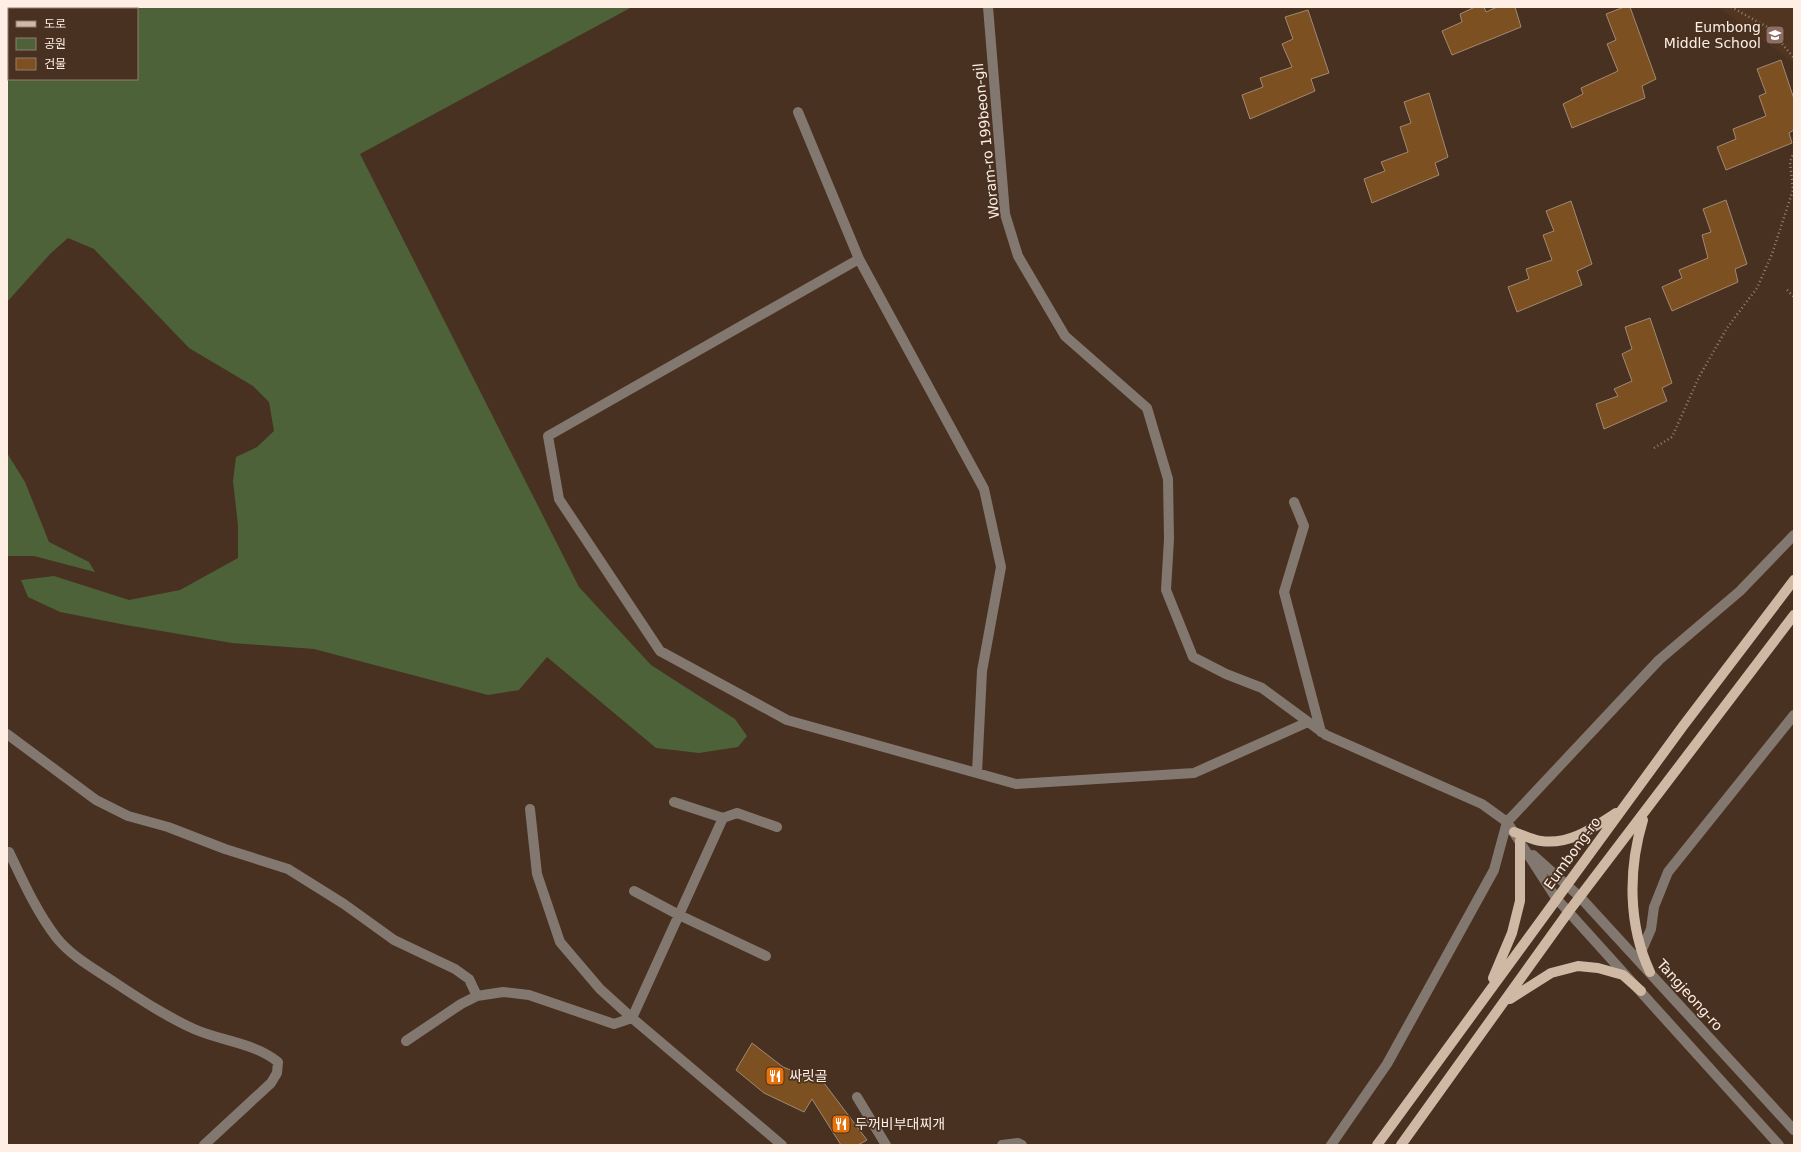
<svg xmlns="http://www.w3.org/2000/svg" width="1801" height="1152" font-family="'DejaVu Sans','Noto Sans KR',sans-serif">
	<style>
		.built { fill: #523520 }
		.green { fill: #4d6239; fill-rule: evenodd }
		.building { fill: #7c5020; stroke: #a18973 }
		.lines { fill: none; stroke-linecap: round; stroke-linejoin: round }
		.path { stroke: #968274; stroke-width: 2.5; stroke-dasharray: 1 3; stroke-linecap: butt }
		.minor { stroke: #83786f; stroke-width: 10 }
		.major { stroke: #cfb9a5; stroke-width: 10 }
		.labels { text-anchor: middle; dominant-baseline: central; stroke-width: 3.5; stroke-linejoin: round; paint-order: stroke }
		.poi-label { font-size: 14px; fill: #feeee4; stroke: #483121; text-anchor: start }
		.street-label { font-size: 14px; fill: #feeee4; stroke: #483121 }
	</style>
	<rect width="100%" height="100%" fill="#483121"/>
	<path class="built" d="M1718 7H1794V63Z"/>
	<path class="green" d="M7 7H632L360 154 579 587 651 665 735 719 747 736 738 747 699 753 656 748 547 657 519 690 488 695 314 649 232 643 126 625 60 612 28 597 21 580 54 576 129 600 180 590 238 558V525L233 481 236 457 257 447 274 431 269 402 253 386 189 348 94 249 68 238 50 254 7 302ZM9 9H137V79H9Z
		M7 453 25 482 49 542 89 562 95 572 34 556H7Z"/>
	<path class="building" d="M1475 7H1484L1486 12 1497 7H1515L1521 27 1452 55 1442 31 1462 22 1460 14Z
		M1624 7H1630L1656 79 1642 86 1645 98 1572 128 1563 104 1583 94 1581 88 1618 71 1607 44 1616 40 1606 14Z
		M1308 10 1329 73 1311 79 1315 91 1250 119 1242 95 1263 87 1260 78 1292 67 1282 44 1293 39 1285 17Z
		M1781 60 1794 99V130L1789 133 1792 143 1726 170 1717 147 1736 139 1733 129 1766 116 1759 96 1766 93 1757 69Z
		M1429 93 1448 157 1435 163 1439 175 1372 203 1364 179 1385 171 1381 162 1408 152 1400 127 1411 123 1404 102Z
		M1726 200 1747 264 1735 269 1738 282 1672 311 1662 287 1682 278 1679 270 1708 258 1702 235 1711 232 1703 209Z
		M1571 201 1592 264 1577 271 1582 285 1517 312 1508 287 1529 279 1526 269 1552 260 1543 235 1554 231 1546 211Z
		M1650 318 1672 383 1662 388 1667 401 1604 429 1596 404 1618 396 1614 389 1632 381 1622 354 1632 349 1625 327Z
		M752 1043 783 1067 824 1083 867 1140 858 1145H841L812 1099 804 1112 764 1093 736 1070Z"/>
	<g class="lines">
		<path class="path" d="M1731 7 1769 28 1794 58
			M1787 290 1794 297
			M1654 448 1672 437 1699 377 1727 328 1757 288 1772 254 1793 190 1790 162 1794 152"/>
		<path class="minor" d="M988 7 1005 214 1018 256 1065 336 1147 408 1168 479 1169 539 1166 590 1193 657 1226 674 1262 688 1326 735 1482 804 1507 822 1556 898 1779 1145
			M798 112 859 259
			M1294 502 1304 526 1284 592 1321 732
			M7 734 96 800 128 816 168 827 225 849 288 869 344 904 394 940 455 969 469 979 477 996
			M977 773 982 671 1001 567 984 489 859 259 548 436 559 499 660 651 787 720 1016 784 1194 773 1308 722
			M674 802 723 818
			M777 827 737 813 723 818 632 1018 782 1145
			M9 852C23 881 36 911 56 937 70 955 91 967 111 980 137 997 165 1016 194 1029 221 1041 255 1043 278 1062L277 1073 271 1083 204 1145
			M1533 855 1580 897 1794 1130
			M634 891 679 915 766 956
			M1641 952 1651 929 1654 907 1668 872 1794 715
			M406 1041 461 1004 477 996 503 992 529 995 614 1024 632 1018 600 989 560 942 537 874 530 809
			M857 1097 886 1145
			M1002 1145 1018 1143 1022 1145
			M1331 1145 1387 1064 1494 870 1507 822 1659 660 1740 591 1794 535"/>
		<path class="major" d="M1643 820C1628 869 1628 925 1650 972
			M1514 832C1523 835 1532 840 1541 841 1570 845 1593 828 1616 813
			M1493 978 1512 933 1520 901V841
			M1510 999 1551 973 1578 966 1598 968 1623 975 1641 991
			M1377 1145 1683 726 1794 580
			M1401 1145 1569 911 1794 615"/>
	</g>
	<defs>
		<symbol id="school-square" viewBox="-11 -11 22 22"><rect x="-9" y="-9" width="18" height="18" rx="4" fill="#8d6e63" stroke="#483121"/><path d="M0-5L7-2L0 1L-7-2ZM-4 1L0 2.5L4 1V4Q0 6-4 4Z" fill="#fff"/></symbol>
		<symbol id="restaurant-square" viewBox="-11 -11 22 22"><rect x="-9" y="-9" width="18" height="18" rx="4" fill="#e8710a" stroke="#483121"/><path d="M-5-6h1v4h1v-4h1v4h1v-4h1v5L-1.5 .5V6h-2V.5L-5-1ZM5-6V6H3V1.5H1.5Q1.5-4 5-6Z" fill="#fff"/></symbol>
	</defs>
	<g fill-rule="evenodd">
		<use href="#school-square" x="1764" y="24" width="22" height="22"/>
		<use href="#restaurant-square" x="764" y="1065" width="22" height="22"/>
		<use href="#restaurant-square" x="830" y="1113" width="22" height="22"/>
	</g>
	<g class="labels">
		<g class="poi-label">
			<text x="1761" y="27" text-anchor="end">Eumbong<tspan x="1761" dy="16">Middle School</tspan></text>
			<text x="789" y="1076">싸릿골</text>
			<text x="855" y="1124">두꺼비부대찌개</text>
		</g>
		<g class="street-label">
			<text transform="translate(986 141) rotate(-96)">Woram-ro 199beon-gil</text>
			<text transform="translate(1572 853) rotate(-54)">Eumbong-ro</text>
			<text transform="translate(1690 995) rotate(48)">Tangjeong-ro</text>
		</g>
	</g>
	<rect width="1801" height="1152" fill="none" stroke="#feeee4" stroke-width="16"/>
	<rect x="8" y="8" width="130" height="72" fill="#483121" stroke="#917d6f"/>
	<rect x="16" y="21" width="20" height="6" fill="#cfb9a5" stroke="#917d6f"/>
	<text x="44" y="28" font-size="12" fill="#feeee4">도로</text>
	<rect x="16" y="38" width="20" height="12" fill="#4d6239" stroke="#917d6f"/>
	<text x="44" y="48" font-size="12" fill="#feeee4">공원</text>
	<rect x="16" y="58" width="20" height="12" fill="#7c5020" stroke="#917d6f"/>
	<text x="44" y="68" font-size="12" fill="#feeee4">건물</text>
</svg>
